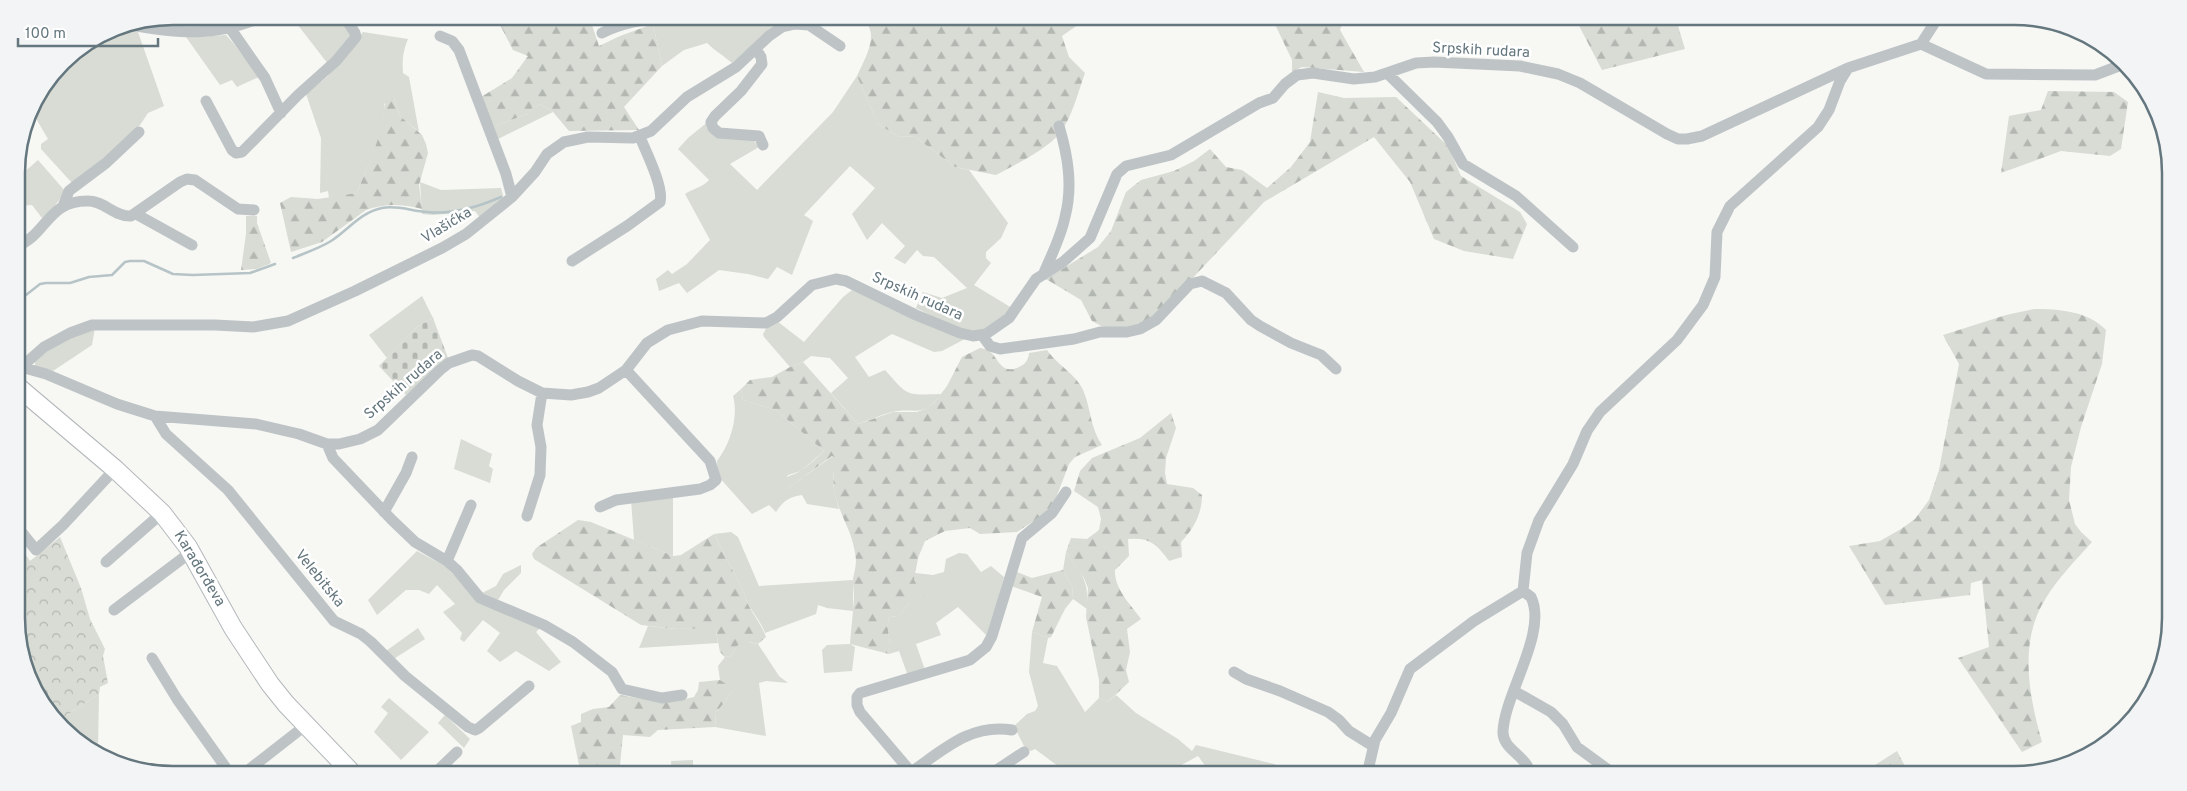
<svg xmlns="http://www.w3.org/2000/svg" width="2187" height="791" font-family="Overpass,sans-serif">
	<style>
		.grass { fill: #d8dcd4 }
		.forest { fill: url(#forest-firs) }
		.cemetery { fill: url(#cemetery-stones) }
		.park { fill: url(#park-crowns) }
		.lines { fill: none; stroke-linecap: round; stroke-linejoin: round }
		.stream { stroke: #b6c4c7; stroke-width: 2.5 }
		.primary-casing { stroke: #b2b8bb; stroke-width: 20 }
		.street { stroke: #bec4c6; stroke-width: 11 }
		.primary { stroke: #fff; stroke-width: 18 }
		.labels { text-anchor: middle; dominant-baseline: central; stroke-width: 5; stroke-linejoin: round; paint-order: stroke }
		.street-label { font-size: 15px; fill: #64767e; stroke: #fff }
		.rim { fill: none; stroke: #64767e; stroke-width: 2.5 }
	</style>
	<defs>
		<pattern id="forest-firs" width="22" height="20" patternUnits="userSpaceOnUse" patternTransform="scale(1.25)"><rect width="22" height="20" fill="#d8dcd4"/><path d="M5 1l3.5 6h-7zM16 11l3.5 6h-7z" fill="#b3b7b1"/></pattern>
		<pattern id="cemetery-stones" width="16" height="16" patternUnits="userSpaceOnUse" patternTransform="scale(1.25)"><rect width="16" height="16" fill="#d8dcd4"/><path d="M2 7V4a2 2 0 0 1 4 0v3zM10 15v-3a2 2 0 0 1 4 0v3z" fill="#b3b7b1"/></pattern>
		<pattern id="park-crowns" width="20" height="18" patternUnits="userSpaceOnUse" patternTransform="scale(1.25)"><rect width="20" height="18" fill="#d8dcd4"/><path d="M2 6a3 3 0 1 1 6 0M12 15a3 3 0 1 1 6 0" fill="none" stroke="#b3b7b1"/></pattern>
	</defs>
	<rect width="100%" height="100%" fill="#f7f7f4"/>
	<path class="grass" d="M173 16H247L206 28 140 23Z
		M302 16H338L351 31V36L328 64 294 20Z
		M682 20H775L778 22 732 63C723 55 715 51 707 43L684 50 662 66 653 24Z
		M113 28 138 32 164 106 148 113 140 125 108 155 72 183 41 149V144L48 139 31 110 33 104 70 55Z
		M363 32 408 39C403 51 402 60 403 73L409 77 419 132 400 116 394 98 384 104C387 129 366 169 357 193L329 198 328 191 320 193 321 138 306 94 327 77Z
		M226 35 234 44 259 77 237 87 232 80 220 85 186 37Z
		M857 76 878 124 899 137 914 136 955 167 969 170 1008 223 1001 238 986 252V258L991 263 974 285 1012 308C1006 313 1001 320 995 325 970 343 939 319 916 308L923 292 942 298 967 288 934 257 923 256 917 250 905 264 894 258 905 246 882 223 867 240 852 214 875 188 850 166 804 215 813 221 792 275 777 267 768 279 748 274 719 270 687 293 679 283 659 291 656 279 668 270 672 274 687 264 710 240 685 194C692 189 703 187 709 180L678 149 688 138 710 120 709 127 753 140 759 147 730 164 757 190 833 112Z
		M540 104 553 112 498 139 493 127 527 114 533 107Z
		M38 160 65 191 53 209 42 218 32 205 17 206V173L21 175Z
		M420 182 441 190 501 188 504 199 481 219 475 211 433 215 422 214Z
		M852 290 965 339 942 351 934 352 892 334 855 357 869 377 885 370C909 397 905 395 941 394 923 419 916 407 892 412 881 415 869 420 858 424L831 393 848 378 830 358 811 356 803 362 790 367 764 337 763 334 768 325 777 321 804 342 843 297Z
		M422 296 433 318 418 326 387 358 369 335Z
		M95 328 92 345 53 371 35 366V361L56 344Z
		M741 389 743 400 776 410 824 451 801 471 788 475 781 493 833 456 838 458C830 479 833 488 839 509L807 504 802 495C789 497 783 501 776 512L769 505 752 514 718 476 717 461C730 444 739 417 733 396Z
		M461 439 492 454 489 466 493 469 490 483 454 469Z
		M673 495V556L634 540 631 500Z
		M731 532 738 537 759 586 853 580V611L827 608 818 605 816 614 765 633C760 618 747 608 744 593L714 534Z
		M417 551 445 566 466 587 541 627 536 632 561 662 549 671 516 651 500 662 487 651 500 633 483 620 464 642 460 639 462 633 443 612 455 604 437 585 429 594 419 590H406L377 615 368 600Z
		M1066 552C1082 575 1089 579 1087 609L1073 599 1072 586 1063 570Z
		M959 553 967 554 981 572 991 566 1004 577 988 637 958 607 936 623 941 635 916 644 925 670 908 676 899 651 889 654C893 641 884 628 890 617L898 616 910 603 915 573 933 575 944 572 946 559Z
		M521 565V573L504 590 498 600 482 593 496 586 503 574Z
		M648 626 677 629 712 627 716 631 718 643 639 648Z
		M418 628 425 639 392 660 386 651Z
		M1032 632 1048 638 1043 663 1057 666 1085 712 1099 698 1108 702 1116 695 1136 713 1178 739 1192 751 1196 745 1274 764 1299 775H1212L1198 756 1163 775H1070L1035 749 1031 751 1025 748 1014 726 1027 714 1035 711 1038 706 1029 672Z
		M743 641 758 644 779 676 788 683 766 681 759 683 766 736 715 727 716 712C724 705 727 697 733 690L720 680 718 666 725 657 731 656 738 644Z
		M850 644 855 647 852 671 824 673 822 650 827 645Z
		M99 694 98 750 56 722Z
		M389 698 429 732 401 760 374 732 388 713 381 707Z
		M445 715 470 739 464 748 438 723Z
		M693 760V775H672L671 761Z"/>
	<path class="forest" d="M480 16H589L599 46 620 36 653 24 662 66 624 107 639 130 569 131 553 112 540 104 533 107 527 114 493 127 481 97 512 78 528 56 513 50 497 19Z
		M856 16H1083L1082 22 1062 36 1069 57 1085 73C1078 92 1072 118 1059 134 1046 150 1014 165 996 175L955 167 914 136 899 137 878 124 857 76C866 56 884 28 856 16Z
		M1271 16H1345L1340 30 1364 72 1302 67 1292 72V60Z
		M1574 16H1675L1685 49 1602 70Z
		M2048 91 2114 92 2128 102 2121 149 2110 156 2061 151 2001 173 2009 116 2041 110Z
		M1318 92 1344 98 1396 97 1448 146 1461 176 1520 212 1527 224 1513 259 1464 251 1434 239 1410 182 1374 137 1264 202 1159 314 1133 327 1105 328 1092 321 1081 300 1046 279 1098 247 1111 231 1126 192 1141 180 1174 171 1194 161 1210 149 1226 167 1242 170 1267 188 1291 167 1310 142Z
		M391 96 394 98 400 116 422 135 426 144 428 153 419 185 422 209C402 204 386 203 366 210L322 242 291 252 280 203 291 197 318 199 357 193C366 169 378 145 383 120 385 110 382 102 391 96Z
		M246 216H257V223L271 263 257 269 241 270 246 234Z
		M2034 309C2059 309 2088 311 2106 330L2102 364 2081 427 2071 467 2069 500 2075 524 2081 532 2092 542C2076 560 2058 578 2046 598 2018 641 2029 696 2042 742L2022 752 1958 658 1989 647 1982 580 1971 583 1970 595 1885 605 1849 546 1880 541 1901 529 1915 519 1929 500 1939 470 1959 364 1943 335 2006 315Z
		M980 348C983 349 986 349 988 350 999 357 1000 377 1021 366 1026 364 1029 358 1029 353L1047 350C1057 365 1076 374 1083 390 1091 408 1090 428 1102 445L1075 457 1069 464 1056 498 1046 513 1017 532 980 534 970 528 945 531 925 541 918 558 914 580 924 597 910 603 898 616 890 617C884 628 893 641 889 654L850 644C851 629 853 614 854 598 854 592 853 586 853 579 854 573 856 567 856 560 853 520 823 501 837 458L832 456 780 494C784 472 788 479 802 470 810 464 817 458 824 451L776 410 743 400 741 389 750 380 772 377 790 367 803 362 858 424 893 412H917L925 409 934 403 947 386 962 357Z
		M1171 413 1176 428 1166 458 1165 473 1167 484 1193 488 1202 495C1202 513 1194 529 1181 542L1182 557 1169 561C1157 544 1149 537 1128 539L1129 556 1115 570C1114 589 1131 605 1141 619L1127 629 1130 652 1126 670 1129 682 1108 702 1099 698V680L1086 617 1088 588 1084 578 1066 552 1071 538 1087 539 1099 530 1101 519 1098 507 1074 491 1080 471 1092 458 1140 438Z
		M578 520 591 522 673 556 681 555 714 534 744 593C747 608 760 620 766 637L758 644C741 640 740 640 731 656L725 657 720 652 716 631 712 628 677 629 641 625 534 559 532 554 536 548Z
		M1063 570 1072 586 1073 599 1065 609 1051 637 1048 638 1032 632 1042 597 1011 586 1017 572 1032 578Z
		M720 680 734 689C727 697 724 705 716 712L715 727 658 730 650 737 623 735 619 775H581L571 726 581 722V714L593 709 609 707 620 695C644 699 669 704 694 697L698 690 699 682Z
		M1897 751 1909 774H1861Z"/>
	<path class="cemetery" d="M433 318 448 358 406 395 379 366 418 326Z"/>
	<path class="park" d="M60 537 81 588 90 619 105 649 103 656 108 683 100 687 99 694 56 722 19 648V556L24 552 30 561Z"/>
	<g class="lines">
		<path class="stream" d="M293 258C305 253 320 248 331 241 348 230 361 212 382 208 397 205 412 211 427 212 453 215 478 207 501 197
			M17 299 26 295 40 284 46 283H70L89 277 112 275 125 262 130 261H144L173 274 193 275 250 273 275 264"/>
		<defs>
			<path id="primary" d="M18 387 115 469 162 513 188 547 233 628 270 684 286 704 354 775"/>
		</defs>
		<use href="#primary" class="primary-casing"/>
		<path class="street" d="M130 25C182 34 215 37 265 16
			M230 28 265 78 281 113
			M602 33C644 10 731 16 781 16L786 19 788 25
			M440 36 452 41 459 50 506 174 512 197
			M1921 44 1986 74 2095 75 2124 64
			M756 49 761 57 762 64 741 91 715 116 711 122 713 128 719 133 759 136 763 145
			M1387 73 1437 122 1448 137 1463 164 1516 196 1573 247
			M206 101 232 150 236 153 242 152 298 95 336 61 356 37 355 33 344 16
			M63 206 69 191 74 187 106 163 139 132
			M136 214 192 245
			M17 246C48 234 47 200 89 201 104 201 115 217 131 216L180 182 187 179 195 180 238 209 254 210
			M572 261 627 226 660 202C664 187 646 152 640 137
			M1043 275C1051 256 1061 237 1065 217 1073 186 1068 156 1059 126
			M982 335 990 346 1000 349 1074 339 1100 332H1127L1140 329 1156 320 1190 284 1202 281 1226 293 1251 320 1260 326 1291 343 1321 355 1336 369
			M21 367 46 374 117 404 155 416 256 424 299 434 327 444H339L360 439 378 430 440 370 449 363 472 355 478 356 518 381 542 393 571 395 588 392 599 388 626 370 647 343 668 330 702 321 766 323 777 317 812 285 836 279 846 281 916 315 960 333 973 336 986 334 1009 318 1036 279 1063 262 1090 238 1117 174 1126 166 1171 155 1259 103 1273 98 1285 84 1297 75 1313 73 1354 79 1375 77 1416 63 1434 62 1520 66 1558 74 1580 83 1667 134 1678 139H1687L1702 136 1848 68 1921 44 1939 16
			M18 370 44 347 70 333 92 325H215L253 327 288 321 355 291 442 248 466 234 512 197 535 172 547 154 564 142 588 137 633 138 651 131 687 97 736 67 769 36 782 27 795 24 809 25 840 46
			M155 416 166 434 228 490 334 621 361 634 371 642 405 676 468 727 475 730 479 728 529 686
			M327 444 333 458 392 520 415 542 447 561 457 570 480 598 544 625 573 642 612 672 622 689 662 698 682 695
			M600 507 616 500 700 489 710 485 716 480 710 461 626 370
			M384 512 406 473 412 457
			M527 516 540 475 541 447 537 425 542 393
			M19 529 36 550 63 525 115 469
			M447 561 471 505
			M106 562 162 513
			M1523 591 1527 553 1539 520 1573 464 1587 431 1600 412 1677 340 1703 305 1715 277 1717 232 1730 206 1818 127 1829 110 1840 81 1848 68
			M114 610 191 552
			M152 658 177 699 231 775
			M1234 672 1246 679 1280 691 1328 712 1339 720 1349 731 1373 746
			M1514 691 1551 712 1563 724 1577 747 1614 774
			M911 772 860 712 857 705V697L860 693 970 660 986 647 992 636 1022 538 1052 513 1066 492
			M242 775 306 725
			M433 775 457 752
			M907 775C941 752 969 723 1012 730
			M989 775 1024 752
			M1365 775 1369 766 1375 740 1391 713 1410 669 1474 621 1523 591 1531 597C1548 632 1505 693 1503 731 1502 750 1527 755 1531 775"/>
		<use href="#primary" class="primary"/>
	</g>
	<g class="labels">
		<g class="street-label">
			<text transform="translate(1481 51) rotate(3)">Srpskih rudara</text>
			<text transform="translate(447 226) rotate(-31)">Vlašićka</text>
			<text transform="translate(917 297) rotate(24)">Srpskih rudara</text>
			<text transform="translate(404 385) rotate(-41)">Srpskih rudara</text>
			<text transform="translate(199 569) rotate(59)">Karađorđeva</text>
			<text transform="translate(319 579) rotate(51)">Velebitska</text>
		</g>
	</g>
	<path d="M0 0H2187V791H0ZM173 25H2014A148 148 0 0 1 2162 173V618A148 148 0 0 1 2014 766H173A148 148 0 0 1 25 618V173A148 148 0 0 1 173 25Z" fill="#f3f4f5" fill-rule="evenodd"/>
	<path class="rim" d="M173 25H2014A148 148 0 0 1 2162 173V618A148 148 0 0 1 2014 766H173A148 148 0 0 1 25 618V173A148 148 0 0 1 173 25Z"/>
	<path d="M18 38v8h140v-8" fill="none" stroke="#64767e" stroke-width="2.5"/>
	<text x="25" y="38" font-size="15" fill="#64767e" stroke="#ffffff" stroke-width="4" paint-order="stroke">100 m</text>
</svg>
